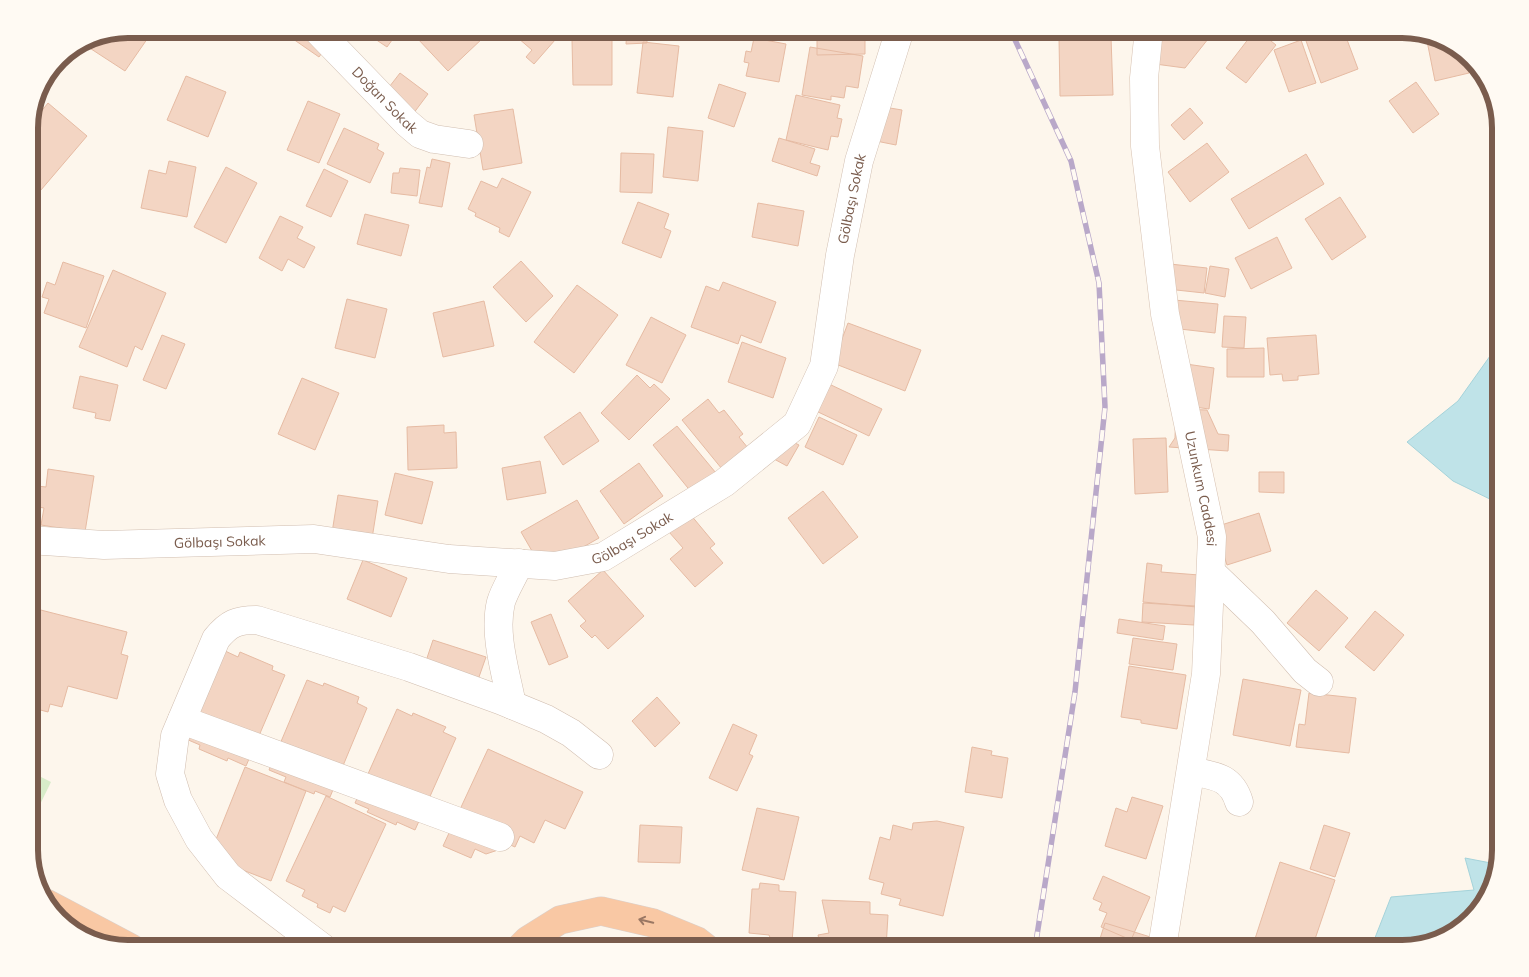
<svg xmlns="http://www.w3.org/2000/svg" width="1529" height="977" font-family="Mulish,sans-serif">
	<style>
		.green { fill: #d8ecc9 }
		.water { fill: #bfe3e8; stroke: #a5d3da }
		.building { fill: #f3d5c3; stroke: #e6bba3 }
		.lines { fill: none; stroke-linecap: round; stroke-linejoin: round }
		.minor-casing { stroke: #d1beb0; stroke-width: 29 }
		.secondary-casing { stroke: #d6c0b0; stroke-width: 29 }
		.trunk-casing { stroke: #dad1cd; stroke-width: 29 }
		.minor { stroke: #fff; stroke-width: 28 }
		.secondary { stroke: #fff; stroke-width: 28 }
		.trunk { stroke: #f9c8a4; stroke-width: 28 }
		.rail-casing { stroke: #b9a8c9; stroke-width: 5.5 }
		.rail { stroke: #fffaf3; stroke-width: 4; stroke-dasharray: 11; stroke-linecap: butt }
		.oneway { stroke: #9a7763 }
		.labels { text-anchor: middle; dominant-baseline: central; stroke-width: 4; stroke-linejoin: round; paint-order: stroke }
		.street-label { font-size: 14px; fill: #7a5c4d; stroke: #fffaf3 }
		.rim { fill: none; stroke: #7a5c4d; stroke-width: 6 }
	</style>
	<rect width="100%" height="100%" fill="#fdf6ec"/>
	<path class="green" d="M29 771 51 782 29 827Z"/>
	<path class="water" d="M1500 342V504L1453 481 1407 442 1458 401Z
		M1465 858 1496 864 1484 904 1451 935 1402 948H1371L1391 897 1474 890Z"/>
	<path class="building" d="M128 29H147L152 32 125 71 85 45 91 36Z
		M285 29H339L319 57 283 32Z
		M360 29H400L387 47Z
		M427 29H477L484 37 448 71 417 38Z
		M526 29H558L562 32 534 64 526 57 532 50 518 38Z
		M627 29H647V43L626 44Z
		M644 29H674L675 33 644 34Z
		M817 29H865V54L817 55Z
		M1160 29H1216L1185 68 1155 64Z
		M1256 29 1276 45 1246 83 1226 68Z
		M1331 29H1343L1358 69 1321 83 1305 38Z
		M1426 36 1456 45 1466 56 1469 73 1435 81Z
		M1111 37 1113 95 1060 96 1059 38Z
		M754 38 786 44 779 82 746 76 749 63 744 62 746 51 751 52Z
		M612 39V85H573L572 40Z
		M1301 40 1316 83 1289 92 1274 50Z
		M643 42 679 46 673 97 637 93Z
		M810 47 863 56 858 88 846 86 844 98 831 96V100L802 95Z
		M400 73 428 94 404 126 376 104Z
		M186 76 226 92 208 137 167 120Z
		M1416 82 1439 114 1413 133 1389 101Z
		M719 84 746 93 734 127 708 118Z
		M796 95 840 105 837 118 842 119 838 137 831 136 828 150 786 140Z
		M308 101 340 114 319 163 287 150Z
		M48 103 87 136 29 204V122L33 107 40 113Z
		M872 105 902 110 896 145 861 138Z
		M1190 108 1203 123 1184 140 1171 125Z
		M513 109 522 163 483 170 474 115Z
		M668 127 703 131 698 181 663 177Z
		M344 128 379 144 377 149 384 153 370 183 327 164Z
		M779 138 815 149 810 163 820 166 817 176 772 161Z
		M1207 143 1229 172 1190 202 1168 172Z
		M621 153 654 154 652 193 620 192Z
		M1306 154 1324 184 1249 229 1231 199Z
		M432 159 450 163 442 207 419 203 427 167 430 168Z
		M169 161 196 167 187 217 141 208 149 170 166 174Z
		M226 167 257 183 226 243 194 227Z
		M400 168 420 170 417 196 391 193 393 173H399Z
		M324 169 348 181 331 217 306 206Z
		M502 178 531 192 509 237 499 232 500 228 475 216 476 213 468 209 481 181 497 188Z
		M1340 197 1366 237 1332 260 1305 219Z
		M638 202 669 214 664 228 671 231 661 258 622 243Z
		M758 203 804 211 798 246 752 237Z
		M365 214 409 225 401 256 357 244Z
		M280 216 303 227 297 238 315 247 304 268 288 259 282 271 259 258Z
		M1277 237 1292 268 1251 289 1235 258Z
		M521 261 553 296 526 322 493 287Z
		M63 262 104 276 86 328 44 313 49 299 42 297 47 282 55 285Z
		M1170 264 1207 268 1204 293 1167 289Z
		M1210 266 1229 269 1225 297 1205 293Z
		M113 270 166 293 142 350 135 346 127 367 79 347Z
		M723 282 776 302 761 343 741 335 738 344 691 327 706 286 719 291Z
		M577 285 618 315 574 373 534 342Z
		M347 299 387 309 375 358 335 348Z
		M1174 300 1218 304 1215 333 1171 328Z
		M484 301 494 346 443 357 433 313Z
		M1224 316 1246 317 1244 348 1222 347Z
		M651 317 686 335 662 383 626 365Z
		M848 323 921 350 905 391 833 363Z
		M162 335 185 344 166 389 143 380Z
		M1316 335 1319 374 1298 376V380L1283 381 1282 374 1270 375 1267 338Z
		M742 342 786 358 773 398 728 382Z
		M1264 348V377H1227V349Z
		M1179 363 1214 368 1209 409 1180 405 1181 399 1168 397 1171 375Z
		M637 375 650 388 654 384 670 399 629 440 601 413Z
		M80 376 118 385 110 421 95 418 96 413 73 408Z
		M302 378 339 393 315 450 278 434Z
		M829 384 882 409 869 436 816 411Z
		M708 399 719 413 724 410 743 434 739 437 748 448 722 469 682 420Z
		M29 402 40 404 32 447H29Z
		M1176 409 1207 410 1218 434 1229 435 1228 451 1169 447 1175 438Z
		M580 412 599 441 563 465 544 437Z
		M819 417 857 435 843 465 805 447Z
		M444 425V433L456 432 457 468 408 470 407 427Z
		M677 426 716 473 692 493 653 445Z
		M1166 438 1168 492 1135 494 1133 439Z
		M791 441 799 445 787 466 774 459Z
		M540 461 546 493 507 500 502 468Z
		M639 463 663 496 624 524 600 491Z
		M48 469 94 476 85 532 41 525 44 508 33 506 37 486 46 487Z
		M1259 472H1284V493L1259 492Z
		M395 473 433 482 422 524 385 515Z
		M823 491 858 537 823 564 788 518Z
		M338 495 378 501 371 545 331 539Z
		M577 500 599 538 543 570 521 532Z
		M1259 513 1271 551 1227 565 1215 527Z
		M690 514 715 544 710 548 723 563 695 587 670 559 683 548 669 532Z
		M363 560 407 578 391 617 347 599Z
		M1147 563 1162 565 1161 572 1199 575 1197 607 1143 602Z
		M603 570 644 616 608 649 595 635 592 638 580 626 586 621 568 601Z
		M1316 590 1348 618 1319 651 1287 623Z
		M1143 603 1195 606 1194 625 1142 622Z
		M29 607 127 632 121 654 128 656 117 699 68 686 62 707 50 704 48 712 29 707Z
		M1375 611 1404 635 1374 671 1345 647Z
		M551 614 568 657 549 665 531 622Z
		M1119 619 1165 626 1163 640 1117 633Z
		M1133 638 1177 644 1173 670 1129 664Z
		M433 640 486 657 473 694 421 676Z
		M223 650 238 657 240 652 273 666 272 670 285 675 246 766 228 758 227 761 199 749 200 745 186 739Z
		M1129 666 1186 675 1177 729 1141 723V720L1121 717Z
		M1243 679 1301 690 1290 746 1233 735Z
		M307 680 323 686 324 683 359 697 357 703 367 708 330 797 315 791 314 794 284 782 286 777 269 770Z
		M1309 693 1356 698 1349 753 1296 747 1299 724 1305 725Z
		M657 697 680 723 655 747 632 721Z
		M397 709 412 716 413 713 446 727 443 732 456 738 415 830 397 822 396 825 367 812 369 809 355 803Z
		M733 724 757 735 749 754 753 756 737 791 709 778Z
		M972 747 992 751 991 755 1008 758 1002 798 965 792Z
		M488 749 583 792 565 829 545 820 534 843 520 836 515 847 506 843 504 848 486 854 475 849 471 858 443 846Z
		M245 767 306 791 271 881 209 857Z
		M326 796 386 824 345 912 333 906 330 913 317 907 318 904 302 896 305 890 286 881Z
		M1132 797 1163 806 1146 859 1105 846 1116 808 1127 812Z
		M757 808 799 817 784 880 742 870Z
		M937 821 964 827 943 916 899 905 901 899 881 894 884 883 869 879 880 837 890 840 893 825 912 830 913 823Z
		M640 825 682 827 680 863 638 862Z
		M1324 825 1350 833 1335 877 1310 869Z
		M1280 862 1335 880 1312 948H1252Z
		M1103 876 1150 897 1131 940 1101 927 1107 913 1099 910 1102 903 1093 899Z
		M760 883 779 885V891L796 892 792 942 771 940 769 935 749 933 752 889H759Z
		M822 900 870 902V914L888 915 886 948H821L818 935 829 933Z
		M1105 923 1157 939 1154 948H1097Z"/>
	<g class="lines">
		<defs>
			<g id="minor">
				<path id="s1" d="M316 29 407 123 420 134 434 139 469 144"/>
				<path id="s2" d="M29 540 104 545 314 539 449 559 555 566 603 557 724 483 797 424 824 366 840 255 859 161 898 36V29"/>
				<path d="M1211 572 1263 622 1305 671 1319 682"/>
				<path d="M512 705C506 673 493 634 501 602 505 589 514 576 519 563"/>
				<path d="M182 720 500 837"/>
				<path d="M1191 771C1214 776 1231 776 1239 802"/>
				<path d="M323 948 228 876 199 839 178 800 170 774 175 736 216 639C229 623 237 620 257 620L409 667 500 700 546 719 571 733 599 755"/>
			</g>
			<g id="secondary">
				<path id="s3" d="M1149 29 1144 78 1145 146 1165 314 1212 537 1206 674 1162 948"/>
			</g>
			<path id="trunk" d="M46 903 131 948
				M520 948 528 940 560 920 601 911 653 923 697 941 706 948"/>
		</defs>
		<use href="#minor" class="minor-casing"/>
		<use href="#secondary" class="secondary-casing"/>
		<use href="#trunk" class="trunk-casing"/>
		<use href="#minor" class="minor"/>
		<use href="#secondary" class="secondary"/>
		<use href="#trunk" class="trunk"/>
		<defs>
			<path id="rail" d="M1010 29 1071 161 1099 283 1105 407 1075 692 1035 948"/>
		</defs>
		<use href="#rail" class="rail-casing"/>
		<use href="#rail" class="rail"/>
	</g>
	<defs><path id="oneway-shaft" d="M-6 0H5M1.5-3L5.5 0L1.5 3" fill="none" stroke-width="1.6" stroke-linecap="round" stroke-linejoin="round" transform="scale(1.25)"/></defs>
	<use class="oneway" href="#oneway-shaft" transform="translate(646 921) rotate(-166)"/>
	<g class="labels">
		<g class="street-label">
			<text stroke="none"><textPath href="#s1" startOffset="99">Doğan Sokak</textPath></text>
			<text stroke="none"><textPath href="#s2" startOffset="1046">Gölbaşı Sokak</textPath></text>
			<text stroke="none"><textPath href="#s3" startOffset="465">Uzunkum Caddesi</textPath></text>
			<text stroke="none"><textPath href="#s2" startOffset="611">Gölbaşı Sokak</textPath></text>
			<text stroke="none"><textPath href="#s2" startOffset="191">Gölbaşı Sokak</textPath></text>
		</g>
	</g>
	<path d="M0 0H1529V977H0ZM128 38H1402A90 90 0 0 1 1492 128V850A90 90 0 0 1 1402 940H128A90 90 0 0 1 38 850V128A90 90 0 0 1 128 38Z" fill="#fffaf3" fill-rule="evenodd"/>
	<path class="rim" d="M128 38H1402A90 90 0 0 1 1492 128V850A90 90 0 0 1 1402 940H128A90 90 0 0 1 38 850V128A90 90 0 0 1 128 38Z"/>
</svg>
